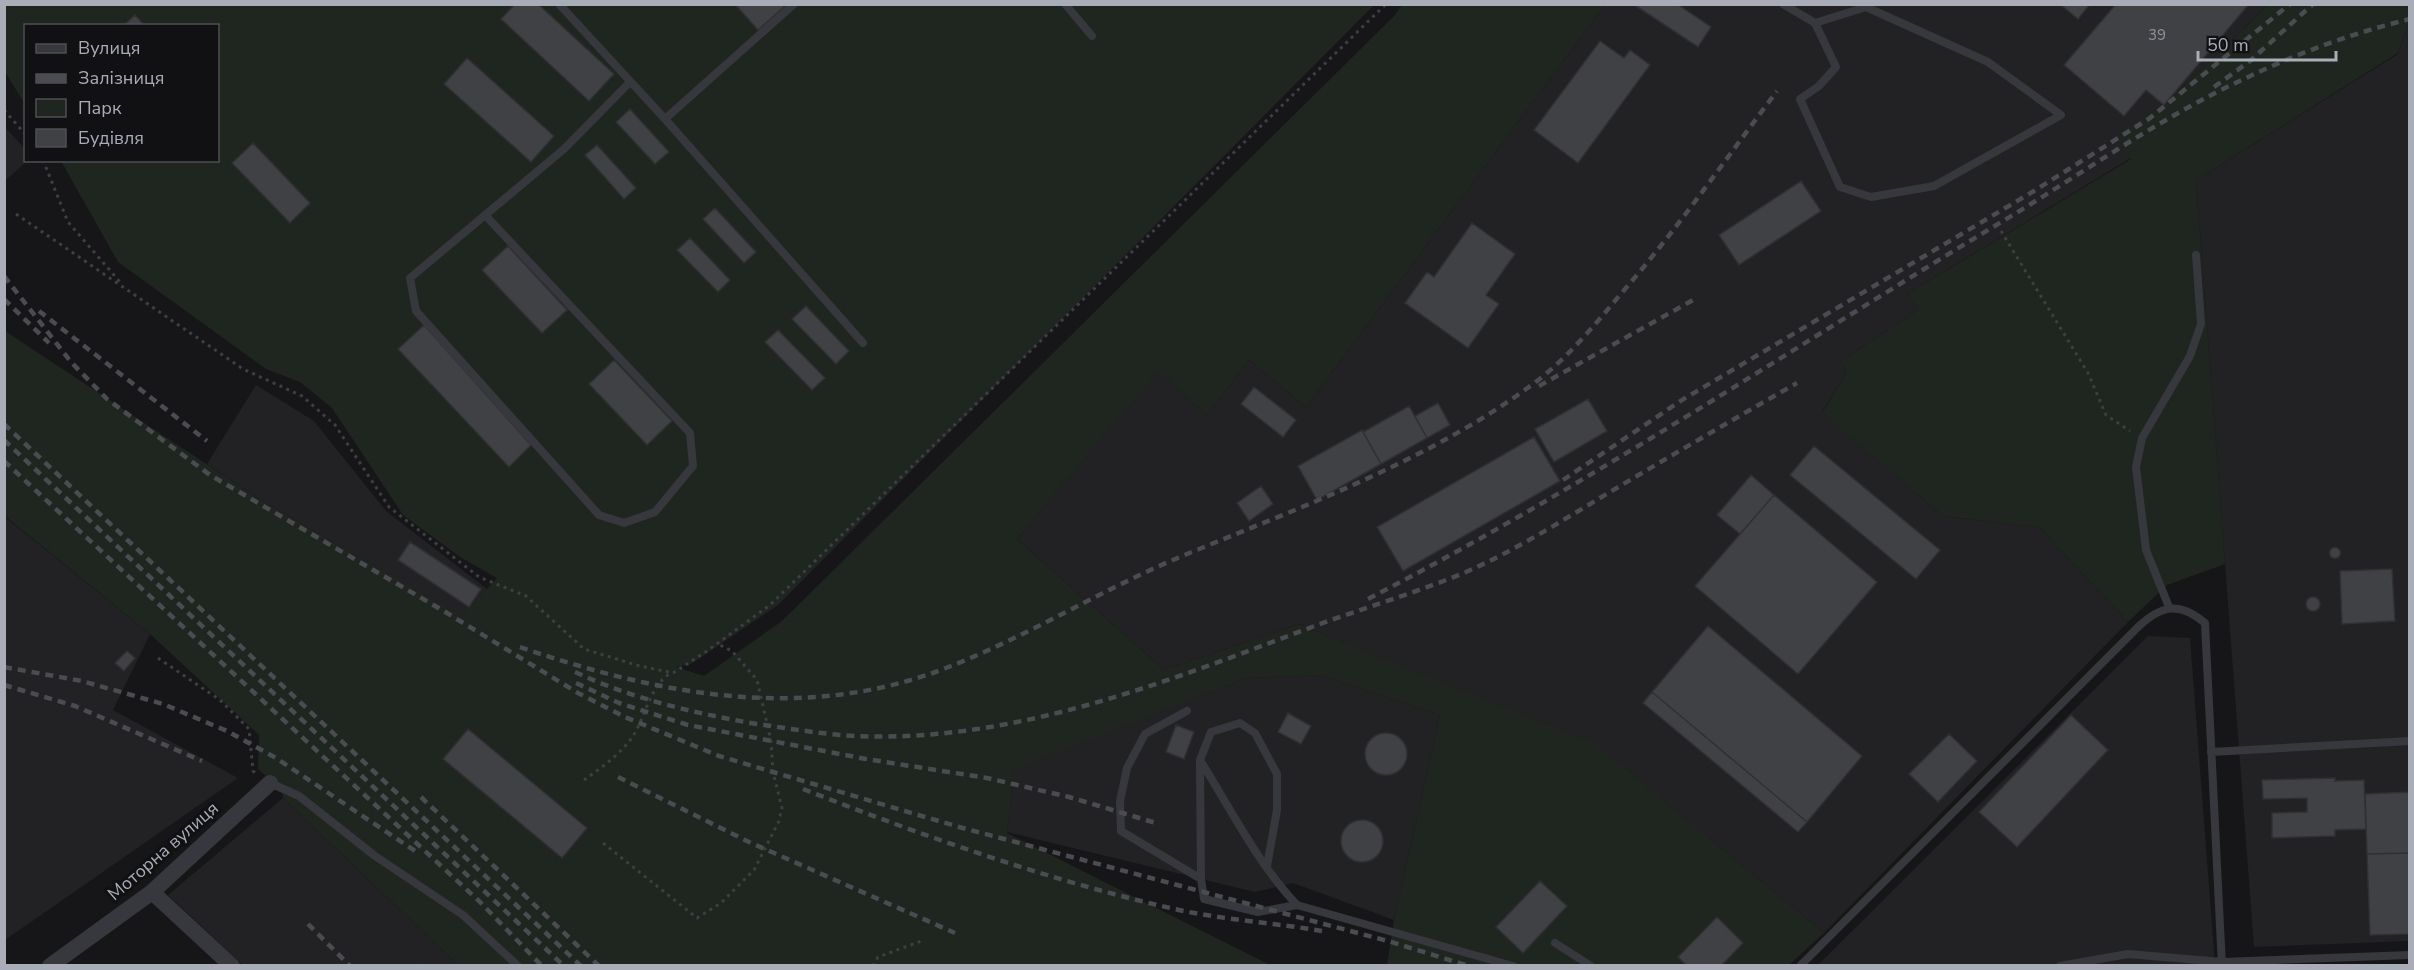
<svg xmlns="http://www.w3.org/2000/svg" width="2414" height="970" font-family="'Nunito Sans',sans-serif">
	<style>
		.built { fill: #222225 }
		.green { fill: #1e261f }
		.building { fill: #404145; stroke: #303034; stroke-width: 1.5 }
		.lines { fill: none; stroke-linecap: round; stroke-linejoin: round }
		.path { stroke: #3d3f44; stroke-width: 3; stroke-dasharray: 3 4.5; stroke-linecap: butt }
		.lane { stroke: #37383d; stroke-width: 8 }
		.street { stroke: #37383d; stroke-width: 16 }
		.rail { stroke: #4a4c52; stroke-width: 4.5; stroke-dasharray: 8 6; stroke-linecap: butt }
		.labels { text-anchor: middle; dominant-baseline: central; stroke-width: 6; stroke-linejoin: round; paint-order: stroke }
		.number-label { font-size: 15px; fill: #8e929b }
		.street-label { font-size: 18px; fill: #a8adb8; stroke: #111113 }
	</style>
	<rect width="100%" height="100%" fill="#161618"/>
	<path class="built" d="M1605 5H2268L2164 105 2116 134 2131 158 1907 294 1918 310 1841 361 1847 372 1822 412 1943 516 2039 527 2128 622 1824 933 1593 743 1299 624 1164 670 1017 539 1159 370 1207 415 1249 360 1306 407Z
		M2409 21V941L2254 947 2196 180 2398 54Z
		M4 126 25 149 27 161 5 181Z
		M256 385 314 421 386 511 487 589 461 617 261 500 207 464Z
		M4 516 150 634 113 710 238 778 5 940Z
		M2148 636 2190 638 2215 965 1817 966Z
		M1320 675 1440 715 1394 920 1293 883 1255 892 1007 832 1014 769 1246 678Z
		M283 798 458 965H243L168 895Z"/>
	<path class="green" d="M4 5H1374L778 605 691 664 676 667 704 676 782 621 1394 16 1402 5H1605L1306 407 1249 360 1207 415 1159 371 1017 539 1164 670 1299 624 1594 743 1824 933 1789 965H1387L1394 920 1440 715 1320 675 1246 678 1014 770 1007 833 1270 965H458L283 798 282 790 258 769 259 735 150 634 5 516V331L261 500 461 616 497 578 460 557 403 515 332 408 300 382 266 369 118 262 61 161 218 160V26H26L25 104 5 72Z
		M2268 5H2409V21L2398 53 2196 180 2225 564 2167 585 2128 622 2039 527 1943 516 1822 413 1847 372 1841 361 1918 310 1907 294 2131 159 2115 134 2164 105Z"/>
	<path class="building" d="M515 4H538L614 74 589 101 501 19Z
		M735 4H787L758 30Z
		M1633 4H1677L1711 27 1698 47Z
		M2060 4H2090L2078 19Z
		M2116 4H2249L2164 105 2146 90 2124 116 2064 65Z
		M135 15 145 26H123Z
		M1600 41 1624 58 1630 50 1650 65 1578 163 1534 130Z
		M467 58 554 136 531 162 444 84Z
		M630 109 669 152 655 164 616 122Z
		M253 143 310 203 290 223 232 163Z
		M597 145 636 188 624 199 585 155Z
		M1801 181 1821 211 1739 265 1719 235Z
		M715 208 756 252 744 263 703 219Z
		M1472 223 1515 254 1486 295 1499 304 1468 348 1405 303 1427 272 1434 277Z
		M690 238 730 280 718 292 677 250Z
		M508 246 567 310 542 333 482 270Z
		M806 306 849 351 836 364 792 319Z
		M424 325 531 445 509 467 398 349Z
		M778 330 825 378 812 390 765 342Z
		M614 360 672 421 647 445 589 384Z
		M1254 387 1296 420 1283 437 1241 404Z
		M1588 399 1607 431 1554 462 1535 429Z
		M1438 403 1450 425 1427 438 1415 416Z
		M1409 406 1427 438 1381 464 1363 432Z
		M1362 430 1381 464 1317 500 1298 466Z
		M1534 437 1560 481 1403 571 1377 527Z
		M1814 446 1940 550 1916 579 1790 475Z
		M1751 475 1774 495 1740 534 1717 515Z
		M1261 486 1273 504 1249 521 1237 503Z
		M1774 495 1877 582 1798 674 1695 586Z
		M410 542 481 589 469 607 398 560Z
		M2329.5 553a5.5 5.5 0 1 1 11 0a5.5 5.5 0 1 1-11 0Z
		M2392 569 2395 621 2342 624 2340 571Z
		M2306 604a7 7 0 1 1 14 0a7 7 0 1 1-14 0Z
		M1708 626 1862 756 1807 822 1652 692Z
		M127 651 135 658 124 671 115 663Z
		M1652 692 1807 822 1798 832 1643 703Z
		M1288 713 1311 726 1301 744 1278 732Z
		M2071 715 2108 750 2017 847 1979 812Z
		M1176 725 1194 732 1184 759 1166 752Z
		M468 729 587 828 562 858 443 759Z
		M1365 754a21 21 0 1 1 42 0a21 21 0 1 1-42 0Z
		M1949 734 1977 761 1938 802 1909 774Z
		M2335 778V781L2364 780 2366 829 2335 830V836L2272 838V813L2307 812V798L2263 799 2262 780Z
		M2410 792V853L2367 854 2365 794Z
		M1341 841a21 21 0 1 1 42 0a21 21 0 1 1-42 0Z
		M2410 853V934L2370 935 2367 854Z
		M1540 881 1567 906 1523 953 1496 927Z
		M1717 917 1743 943 1721 966H1687L1678 957Z"/>
	<g class="lines">
		<path class="path" d="M4 110 26 135
			M43 160 68 222 120 282
			M16 214 243 369 302 396 335 425 389 507 479 577 526 596 584 649 636 665 673 673 707 651 770 605 1386 4
			M2001 231 2088 373 2106 415 2130 431
			M158 658 220 700 249 729 253 771 257 774
			M584 780C601 768 621 754 633 736 646 716 650 685 671 673
			M603 843 697 918 721 903 754 870 779 821 782 808 773 772 771 741 757 680 732 651 718 644
			M873 966 878 957 924 940"/>
		<path class="lane" d="M559 4 665 119 863 343
			M1065 4 1092 36
			M1783 4 1815 23 1836 67 1819 86 1800 99 1840 187 1871 197 1934 186 2061 115 1988 62 1866 7 1815 23
			M665 119 794 4
			M485 215 690 433 693 466 655 512 624 523 599 515 416 311 410 278 564 149 630 82
			M2169 607 2146 550 2136 467 2142 438 2190 356 2201 324 2196 255
			M1187 711 1145 734 1127 768 1120 801 1121 831 1201 879 1204 899 1258 912 1297 905
			M2211 752 2410 741
			M1200 760 1201 879
			M270 783 299 796 375 856 463 915 518 966
			M1267 866 1277 810V774L1255 733 1240 723 1211 732 1200 760C1230 808 1258 864 1297 905L1513 966
			M1555 943 1591 966
			M1800 966 2137 628C2161 605 2179 601 2205 623L2222 966
			M2060 966 2128 954 2222 962 2410 955"/>
		<path class="street" d="M152 892 232 966
			M50 966 152 892 270 783"/>
		<path class="rail" d="M2214 87 2250 61 2313 4
			M4 276 71 362 107 399 210 475 442 610 578 693 625 717 719 756 773 772 959 827 1388 941 1469 966
			M4 299 49 343
			M39 311 207 441
			M1539 386 1693 300
			M4 424 581 966
			M4 440 564 966
			M4 461 479 901 542 966
			M1563 480 1682 400 2034 191 2150 118 2290 4
			M1368 599C1587 486 1792 348 2003 221 2083 173 2161 117 2246 78 2298 53 2353 33 2410 19
			M520 647C659 695 805 723 946 668 1029 636 1104 588 1187 554 1304 506 1435 458 1537 381 1568 357 1594 326 1619 296 1676 231 1725 160 1777 91
			M4 667 82 681 163 704 227 731 276 758 418 853
			M575 672C631 698 689 712 751 723 786 728 820 734 855 736 1014 743 1166 682 1312 627 1363 608 1416 593 1466 572 1516 550 1563 520 1610 492 1672 455 1734 419 1797 383
			M576 683 619 703 688 725 866 759 987 778 1069 797 1156 823
			M4 685 75 706 202 761
			M618 777 749 842 955 933
			M803 789C926 837 1050 881 1179 910 1226 920 1275 923 1322 931
			M421 797 599 966
			M308 924 350 966
			M419 965 420 966"/>
	</g>
	<g class="labels">
		<g class="number-label">
			<text x="2157" y="35">39</text>
		</g>
		<g class="street-label">
			<text transform="translate(163 851) rotate(-41)">Моторна вулиця</text>
		</g>
	</g>
	<rect width="2414" height="970" fill="none" stroke="#a8adb8" stroke-width="12"/>
	<rect x="24" y="24" width="195" height="138" fill="#111113" stroke="#4d4f55" stroke-width="1.5"/>
	<rect x="36" y="44" width="30" height="9" fill="#37383d" stroke="#4d4f55" stroke-width="1.5"/>
	<text x="78" y="54" font-size="18" fill="#a8adb8">Вулиця</text>
	<rect x="36" y="74" width="30" height="9" fill="#4a4c52" stroke="#4d4f55" stroke-width="1.5"/>
	<text x="78" y="84" font-size="18" fill="#a8adb8">Залізниця</text>
	<rect x="36" y="99" width="30" height="18" fill="#1e261f" stroke="#4d4f55" stroke-width="1.5"/>
	<text x="78" y="114" font-size="18" fill="#a8adb8">Парк</text>
	<rect x="36" y="129" width="30" height="18" fill="#404145" stroke="#4d4f55" stroke-width="1.5"/>
	<text x="78" y="144" font-size="18" fill="#a8adb8">Будівля</text>
	<path d="M2198 51v9h138v-9" fill="none" stroke="#a8adb8" stroke-width="3"/>
	<text x="2207" y="51" font-size="18" fill="#a8adb8" stroke="#111113" stroke-width="4.5" paint-order="stroke">50 m</text>
</svg>
